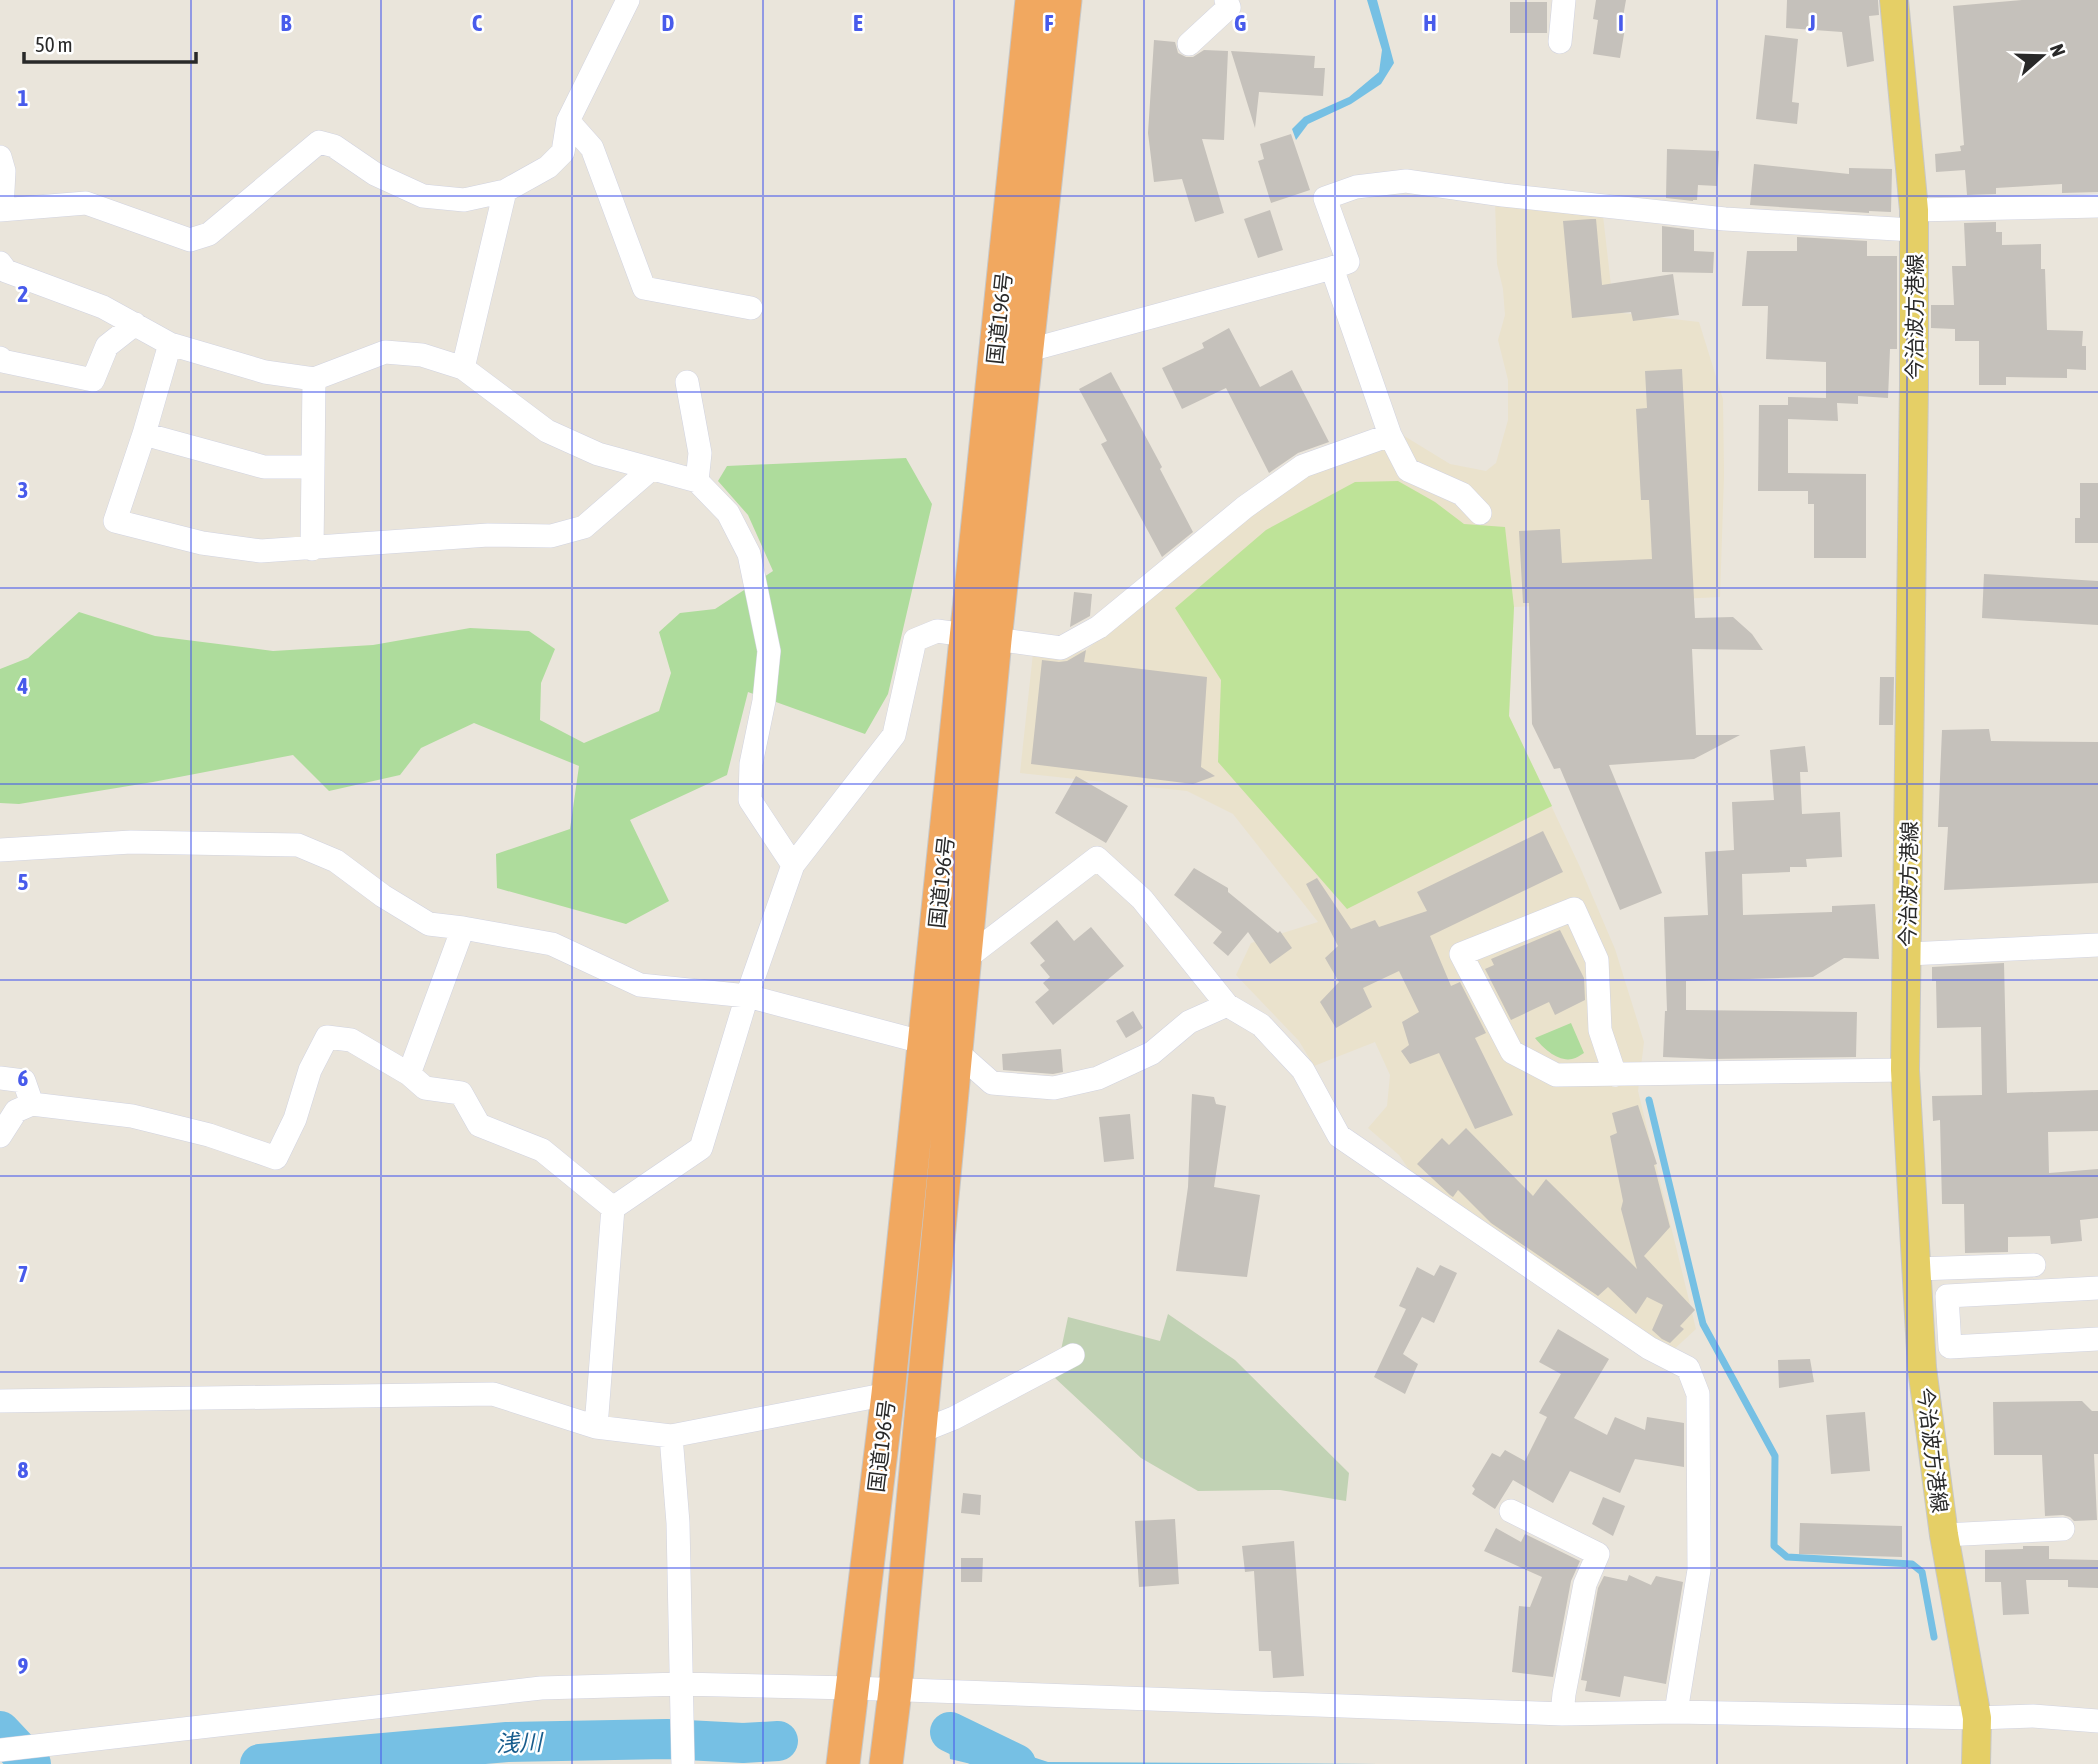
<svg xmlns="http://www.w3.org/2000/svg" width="2098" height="1764" font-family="'Asap Condensed','Noto Sans JP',sans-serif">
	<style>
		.education { fill: #eae2cc }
		.green { fill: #aedc9c }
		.cemetery { fill: #c1d2b4 }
		.pitch { fill: #bee398 }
		.water { fill: #76c0e4 }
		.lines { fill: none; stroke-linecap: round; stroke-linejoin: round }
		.stream { stroke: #76c0e4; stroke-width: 7 }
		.river { stroke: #76c0e4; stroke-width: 40 }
		.building { fill: #c5c1bb }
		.minor-casing { stroke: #d1d3e0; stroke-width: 24 }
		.major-casing { stroke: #c7c7c7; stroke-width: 30 }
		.highway-casing { stroke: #c7c7c7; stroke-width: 35 }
		.minor { stroke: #fff; stroke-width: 23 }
		.major { stroke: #e5cf66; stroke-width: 28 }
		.highway { stroke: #f1a860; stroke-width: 33 }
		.grid { fill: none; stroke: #485beb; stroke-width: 2; stroke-opacity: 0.55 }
		.labels { text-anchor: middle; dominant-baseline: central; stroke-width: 5; stroke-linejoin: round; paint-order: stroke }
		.street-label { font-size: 21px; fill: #292929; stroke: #fff }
		.water-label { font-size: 23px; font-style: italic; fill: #185d8d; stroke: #fff }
		.grid-label { font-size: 23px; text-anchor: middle; font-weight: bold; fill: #485beb; stroke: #fff; stroke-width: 5; stroke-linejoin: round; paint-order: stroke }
	</style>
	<rect width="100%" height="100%" fill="#eae5db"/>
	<path class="education" d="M1601 198 1614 312 1699 322 1723 399 1724 476 1720 597 1514 607 1509 716 1580 867 1615 949 1644 1042 1638 1091 1696 1329 1670 1353 1412 1174 1399 1155 1368 1128 1387 1106 1390 1075 1375 1042 1314 1066 1299 1041 1236 975 1251 943 1318 922 1233 814 1187 791 1020 773 1033 653 1085 651 1309 468 1401 434 1450 464 1486 471 1496 463 1508 420V380L1498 340 1505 315 1503 289 1497 264 1495 201Z"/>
	<path class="green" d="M906 458 932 504 888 694 865 734 748 692 727 775 630 820 669 901 626 924 497 888 496 854 570 829 579 766 474 723 421 748 400 775 329 791 293 755 153 782 19 804 0 803V669L28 658 79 612 155 636 273 651 373 645 470 628 529 631 555 649 541 683 540 720 584 743 659 711 671 673 659 632 680 613 715 609 773 571 748 515 718 481 727 466Z
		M1571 1023 1584 1053C1580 1055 1577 1058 1572 1059 1558 1062 1543 1048 1535 1038Z"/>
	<path class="cemetery" d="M1168 1314 1235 1360 1349 1473 1346 1501 1280 1490 1198 1491 1141 1458 1055 1378 1068 1317 1160 1341Z"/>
	<path class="pitch" d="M1398 481 1435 502 1464 524 1505 527 1514 607 1509 716 1552 806 1347 909 1218 762 1221 680 1175 608 1266 530 1355 482Z"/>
	<path class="water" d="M1367 0H1377L1394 63 1381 84 1351 104 1308 124 1296 140 1292 129 1304 117 1349 97 1379 72 1382 50Z
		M991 1741 1011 1750 1048 1762 1379 1764H971L950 1759 949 1747Z"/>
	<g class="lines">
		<path class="stream" d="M1649 1100 1703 1324 1775 1456 1774 1546 1787 1557 1912 1564 1922 1572 1934 1637"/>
		<path class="river" d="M0 1731 31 1764
			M950 1732 1016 1764
			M260 1764 507 1742 667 1739 743 1743 778 1741"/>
	</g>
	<path class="building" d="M1596 0H1626L1621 28H1625L1620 58 1593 54 1598 20 1593 19Z
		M1787 0H1878L1879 15 1869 16 1874 61 1847 67 1842 32 1786 28Z
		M2022 0H2098V192L2062 193V184L1996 188V194L1967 195 1965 170 1936 172 1935 154 1961 151 1960 146 1964 145 1953 6Z
		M1510 2H1547V33H1510Z
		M1765 35 1798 39 1792 102 1799 103 1797 124 1756 119Z
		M1154 40 1175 42 1178 53 1186 57H1193L1204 50 1228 51 1224 140 1202 139 1224 213 1195 222 1182 179 1154 182 1148 133Z
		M1231 51 1315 56 1314 68H1325L1323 96 1259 92 1255 128Z
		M1291 134 1310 190 1271 203 1258 161 1264 159 1260 144Z
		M1667 149 1719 151 1717 186 1698 185 1697 200H1693V201L1666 198Z
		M1754 164 1849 174V168L1892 169 1891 212 1869 211V213L1750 205Z
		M1270 210 1283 250 1258 258 1244 219Z
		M1591 219H1596L1602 285 1673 274 1679 315 1633 321 1631 312 1572 318 1563 221Z
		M1996 222V232H2002V245L2041 244V269H2045L2047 330 2083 331 2082 346H2086V370L2067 369V378L2006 377V385H1979V341H1955V329L1931 328V305H1954L1952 266H1966L1964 223Z
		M1662 226 1694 230V251L1714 252 1713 273 1662 272Z
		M1797 237 1867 241V256H1897V349H1890L1888 398 1858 396V404L1837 403 1838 421 1788 419V473L1866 474V558H1814V504H1808V491H1758L1759 405H1788V397L1826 398V362L1766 359 1768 306H1742L1747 251H1797Z
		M1229 328 1260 387 1292 370 1329 442 1298 453 1269 473 1226 388 1182 409 1162 368 1204 348 1202 343Z
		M1682 369 1695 618 1733 617 1752 634 1763 650 1692 649 1696 735H1740L1694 759 1609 765 1662 893 1620 910 1560 768 1554 769 1532 724 1529 603H1523L1519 531 1560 529 1562 563 1652 559 1649 500H1641L1636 409 1647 408 1645 371Z
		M1111 372 1162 467 1160 469 1193 532 1162 557 1101 444 1107 441 1079 389Z
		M2080 483H2098V543H2075V518H2080Z
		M1984 574 2098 581V625L1982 618Z
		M1074 592 1092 594 1090 616 1070 627Z
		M1086 650 1084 662 1207 677 1201 767 1215 776 1193 784 1031 764 1042 660 1059 662 1067 661Z
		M1880 677H1894L1893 725H1879Z
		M1989 729 1991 741 2098 742V883L1944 890 1948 827H1938L1942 730Z
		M1805 746 1808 772H1800L1802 814 1840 812 1842 857 1806 859 1807 867H1790V872L1742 874 1743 915 1832 912V906L1875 904 1879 959 1844 958 1813 977 1686 981V1010L1857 1012 1856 1057 1711 1059 1663 1057 1665 1011H1667L1664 917 1708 915 1705 852 1734 850 1732 802 1774 800 1770 750Z
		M1076 776 1128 806 1106 843 1055 813Z
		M1543 831 1563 872 1430 936 1451 986 1460 982 1486 1033 1475 1038 1513 1115 1475 1129 1439 1053 1410 1064 1401 1051 1409 1045 1402 1022 1419 1012 1399 971 1363 988 1372 1007 1336 1028 1320 1002 1339 982 1325 958 1338 946 1306 884 1317 878 1351 929 1375 920 1379 927 1427 911 1417 892Z
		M1194 868 1228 888V892L1278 933 1280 931 1292 948 1270 964 1248 932 1228 956 1213 943 1222 932 1174 895Z
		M1057 920 1074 941 1091 927 1124 966 1053 1025 1035 1002 1049 990 1043 983 1050 977 1040 965 1045 961 1030 943Z
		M1560 930 1584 978 1585 1000 1555 1015 1549 1002 1511 1020 1485 969 1494 965 1491 959Z
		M2004 963 2007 1093 2098 1090V1131L2048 1132 2049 1173 2098 1169V1218L2080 1220 2082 1241 2051 1244 2050 1236 2008 1237V1252L1965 1253 1964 1204H1942L1940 1120 1933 1121 1932 1096 1982 1095 1981 1027 1937 1028 1936 981H1932V967Z
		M1133 1011 1143 1028 1126 1038 1116 1021Z
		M1061 1049 1063 1072 1053 1074 1003 1070 1002 1054Z
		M1192 1094 1214 1097 1216 1104 1226 1106 1214 1187 1260 1195 1247 1277 1176 1271 1188 1187Z
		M1638 1105 1657 1164 1654 1165 1670 1227 1644 1256 1695 1310 1680 1326 1684 1329 1670 1343 1662 1339 1652 1330 1663 1305 1647 1297 1636 1314 1608 1287 1598 1296 1491 1223 1458 1190 1453 1197 1450 1195 1417 1164 1442 1138 1449 1145 1466 1128 1533 1196 1546 1179 1637 1269 1621 1209 1623 1201 1610 1136 1617 1133 1612 1113Z
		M1130 1114 1134 1159 1104 1162 1099 1117Z
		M1440 1265 1457 1273 1434 1323 1422 1317 1403 1354 1418 1364 1405 1394 1374 1377 1406 1309 1399 1306 1417 1267 1434 1276Z
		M1558 1329 1609 1359 1574 1418 1607 1435 1615 1417 1645 1430 1647 1417 1684 1423V1467L1635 1459 1620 1493 1570 1471 1553 1503 1513 1480 1495 1509 1472 1494 1475 1489 1472 1486 1492 1453 1500 1457 1505 1450 1525 1461 1547 1417 1539 1413 1561 1374 1539 1362Z
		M1810 1359 1814 1382 1779 1388 1778 1360Z
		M2082 1401 2092 1411H2098V1454H2094L2097 1520 2074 1521 2070 1517 2063 1515 2045 1516 2042 1455H1994L1993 1402Z
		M1865 1412 1870 1471 1831 1474 1826 1415Z
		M963 1493 981 1495 980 1515 961 1513Z
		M1603 1497 1625 1506 1613 1536 1592 1524Z
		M1175 1519 1179 1584 1139 1587 1135 1521Z
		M1800 1523 1902 1526V1557L1799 1554Z
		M1496 1528 1521 1542 1525 1534 1580 1561 1571 1581 1553 1677 1512 1672 1519 1606 1530 1607 1542 1577 1484 1551Z
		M1294 1541 1304 1676 1273 1678 1271 1651H1259L1254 1571 1245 1572 1242 1546Z
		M2023 1546H2049V1559L2098 1560V1588L2068 1587V1580H2026L2029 1614 2003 1615 2001 1582H1985V1550L2023 1549Z
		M961 1558H983L982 1582H961Z
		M1629 1575 1651 1585 1656 1576 1683 1582 1666 1684 1624 1676 1620 1697 1585 1691 1587 1681 1581 1680 1598 1588 1604 1576 1627 1581Z"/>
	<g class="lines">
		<defs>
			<path id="minor" d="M1560 42 1564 0
				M1189 44 1229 7 1226 0
				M568 121 592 148 644 288 751 308
				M0 157 4 171 2 209
				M0 210 86 203 190 240 209 234 319 142 334 146 375 174 423 196 464 200 505 191 548 167 563 152 568 121 628 0
				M1914 210 2098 206
				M0 263 6 271 103 307 170 344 265 372 314 379 385 352 422 355 463 368 547 431 598 454 697 481 700 453 687 382
				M170 344 144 434 115 521 202 543 261 551 488 535 551 536 584 527 651 469
				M1026 351 1332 268
				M0 358 2 361 93 380 107 346 135 324
				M463 368 505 191
				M144 434 264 467H313L312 549
				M1390 435 1408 470 1462 494 1480 513
				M313 467 314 379
				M0 850 131 842 298 845 336 861 383 896 429 924 463 928 552 944 640 985 747 996 956 1051 992 1083 1054 1088 1098 1078 1152 1053 1189 1022 1227 1005 1261 1025 1303 1070 1339 1136 1649 1348 1688 1368 1698 1394 1699 1570 1676 1712
				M793 865 894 735 915 640 937 631 1061 648 1099 627 1245 507 1303 466 1390 435 1332 268 1348 262 1325 198 1356 187 1406 181 1503 195 1725 219 1913 230
				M463 928 409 1074 425 1088 461 1093 479 1125 542 1150 613 1208
				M1908 954 2098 945
				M965 959 1097 858 1142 899 1227 1005
				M1615 1075 1600 1030 1597 960 1574 909 1461 954 1512 1052 1556 1075 1905 1070
				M0 1078 24 1081 32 1104
				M0 1136 16 1111 32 1104 132 1116 209 1135 276 1158 295 1119 310 1070 327 1037 351 1040 409 1074
				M613 1208 701 1148 747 996 793 865 750 800 751 764 764 701 769 651 749 554 728 513 697 481
				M1917 1269 2034 1265
				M2098 1288 1947 1296 1950 1347 2098 1339
				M0 1401 493 1394 596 1427 671 1436 678 1523 683 1764
				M596 1427 613 1208
				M919 1432 954 1418 1073 1355
				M671 1436 888 1394
				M1511 1511 1598 1554 1585 1584 1564 1694 1562 1714
				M1944 1535 2063 1529
				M0 1750 541 1688 681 1684 851 1688 1562 1714 1676 1712 1977 1718 2033 1716 2098 1721"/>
			<path id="major" d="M1894 0 1914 210V385L1905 1070 1922 1368 1944 1535 1977 1718 1976 1764"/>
			<path id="highway" d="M843 1764 888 1394 1032 0
				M886 1764 895 1691 995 640 1065 0"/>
		</defs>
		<use href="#minor" class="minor-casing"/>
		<use href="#major" class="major-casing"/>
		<use href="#highway" class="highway-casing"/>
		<use href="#minor" class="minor"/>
		<use href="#major" class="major"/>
		<use href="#highway" class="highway"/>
	</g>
	<path class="grid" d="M191 0V1764M381 0V1764M572 0V1764M763 0V1764M954 0V1764M1144 0V1764M1335 0V1764M1526 0V1764M1717 0V1764M1907 0V1764M0 196H2098M0 392H2098M0 588H2098M0 784H2098M0 980H2098M0 1176H2098M0 1372H2098M0 1568H2098"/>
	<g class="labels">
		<g class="street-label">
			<text transform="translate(1914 317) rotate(-90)">今治波方港線</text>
			<text transform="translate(999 318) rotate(-84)">国道196号</text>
			<text transform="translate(941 882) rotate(-84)">国道196号</text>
			<text transform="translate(1908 884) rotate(-89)">今治波方港線</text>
			<text transform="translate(881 1446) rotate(-83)">国道196号</text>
			<text transform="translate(1933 1450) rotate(83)">今治波方港線</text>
		</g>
		<g class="water-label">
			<text transform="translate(519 1743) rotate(-2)">浅川</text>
		</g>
	</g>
	<g class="grid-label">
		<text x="286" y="31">B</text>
		<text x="477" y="31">C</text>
		<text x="668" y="31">D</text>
		<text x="858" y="31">E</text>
		<text x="1049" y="31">F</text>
		<text x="1240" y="31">G</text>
		<text x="1430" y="31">H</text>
		<text x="1621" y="31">I</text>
		<text x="1812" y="31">J</text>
		<text x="23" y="106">1</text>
		<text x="23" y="302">2</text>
		<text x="23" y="498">3</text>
		<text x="23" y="694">4</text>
		<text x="23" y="890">5</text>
		<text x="23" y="1086">6</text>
		<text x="23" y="1282">7</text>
		<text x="23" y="1478">8</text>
		<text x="23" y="1674">9</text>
	</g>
	<g transform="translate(2042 56) rotate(70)" stroke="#ffffff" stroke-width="5" paint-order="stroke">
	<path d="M0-5L12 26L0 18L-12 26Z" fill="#292929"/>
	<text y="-10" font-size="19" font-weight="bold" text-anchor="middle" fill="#292929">N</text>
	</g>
	<path d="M24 52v10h172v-10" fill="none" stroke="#292929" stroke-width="3.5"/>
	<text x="35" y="52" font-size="21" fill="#292929" stroke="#ffffff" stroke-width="5" paint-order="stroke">50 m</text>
</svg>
